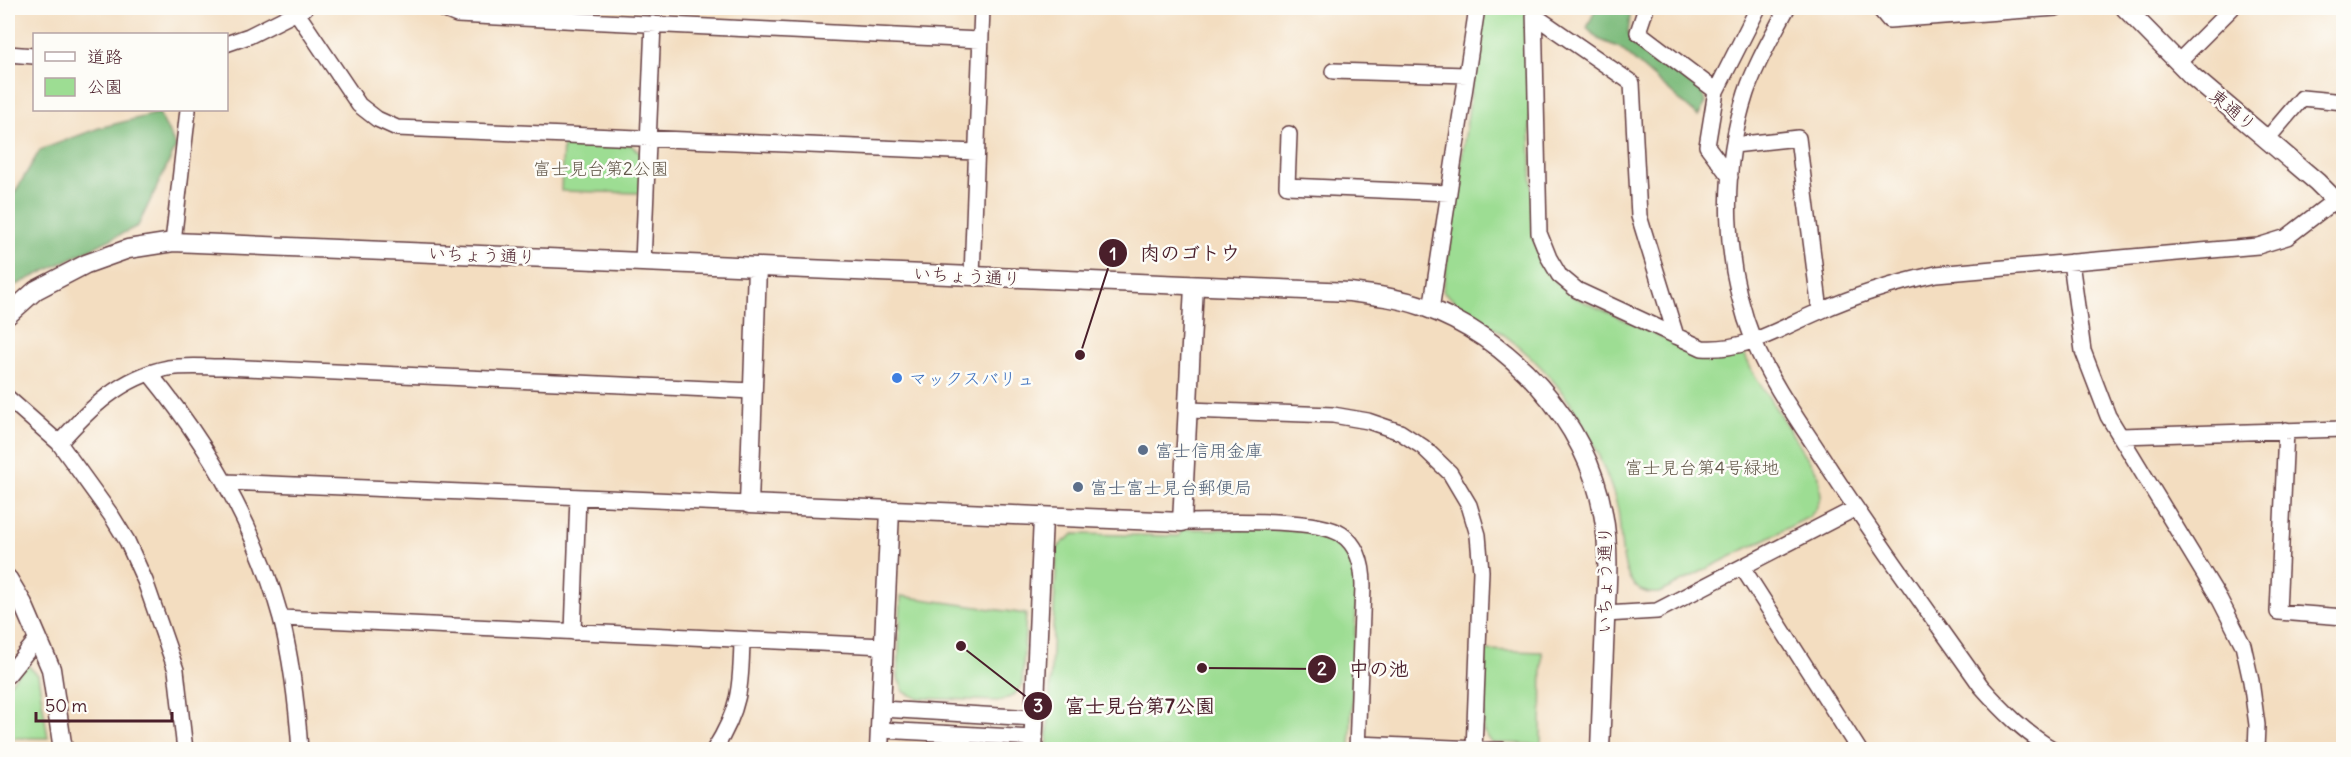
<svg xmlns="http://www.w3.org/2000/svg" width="2351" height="757" font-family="Delius,'Klee One',sans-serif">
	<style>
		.green { fill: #9ddd93; stroke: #747e5f; stroke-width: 1.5 }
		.forest { fill: #7ebc7d; stroke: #646e54; stroke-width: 1.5 }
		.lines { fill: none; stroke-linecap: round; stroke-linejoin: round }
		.minor-casing { stroke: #633c41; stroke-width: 18 }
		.tertiary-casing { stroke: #633c41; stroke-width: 21 }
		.minor { stroke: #fff; stroke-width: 15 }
		.tertiary { stroke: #fff; stroke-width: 18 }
		.shop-dot { fill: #3f7fe0; stroke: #fdfcf7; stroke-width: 2 }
		.service-dot { fill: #5c6f8a; stroke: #fdfcf7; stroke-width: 2 }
		.labels { text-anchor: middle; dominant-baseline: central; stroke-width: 5; stroke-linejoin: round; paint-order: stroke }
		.street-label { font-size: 18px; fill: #4a1f2b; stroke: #fdfcf7 }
		.park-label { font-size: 18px; fill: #63584a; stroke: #fdfcf7 }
		.shop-label { font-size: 18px; fill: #366cbe; stroke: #fdfcf7; text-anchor: start }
		.service-label { font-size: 18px; fill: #4e5e75; stroke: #fdfcf7; text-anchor: start }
		.leader { fill: none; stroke: #4a1f2b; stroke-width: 2 }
		.callout-dot { fill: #4a1f2b; stroke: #fdfcf7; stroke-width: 2 }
		.mark-label { font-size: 18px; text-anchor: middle; font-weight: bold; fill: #fff }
		.callout-label { font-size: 20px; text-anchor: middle; font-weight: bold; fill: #4a1f2b; stroke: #fdfcf7; stroke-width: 5; stroke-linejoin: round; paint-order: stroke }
	</style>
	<rect width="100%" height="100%" fill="#fdfcf7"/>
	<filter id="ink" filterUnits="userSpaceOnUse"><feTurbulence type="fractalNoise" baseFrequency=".0167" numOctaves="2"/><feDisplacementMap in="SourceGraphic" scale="12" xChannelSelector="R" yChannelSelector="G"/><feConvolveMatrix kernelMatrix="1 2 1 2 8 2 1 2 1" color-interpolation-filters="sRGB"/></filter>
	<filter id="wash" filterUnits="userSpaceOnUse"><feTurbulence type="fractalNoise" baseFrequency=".008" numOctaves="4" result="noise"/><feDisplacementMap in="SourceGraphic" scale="24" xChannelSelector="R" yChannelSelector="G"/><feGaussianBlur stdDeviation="1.35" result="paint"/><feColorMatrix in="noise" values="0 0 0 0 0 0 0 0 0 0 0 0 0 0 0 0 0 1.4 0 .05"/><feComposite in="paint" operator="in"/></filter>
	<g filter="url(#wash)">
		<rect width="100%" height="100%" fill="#f3ddc0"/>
		<path class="green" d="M1483 8H1527L1533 237C1541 266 1549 278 1572 296L1701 355 1744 353 1752 371 1819 476 1821 497 1816 509 1809 517 1659 593C1616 598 1623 537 1618 510 1615 497 1610 483 1605 471 1587 423 1557 377 1517 345 1494 325 1465 312 1443 291Z
			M563 143 631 145 641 154 640 193 561 191Z
			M1182 529 1314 530 1340 541 1349 551 1356 564 1357 586 1350 749 1047 750 1057 549 1062 543 1074 534 1179 536Z
			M901 596 1026 614 1022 685 1013 696 999 701 917 698 904 692 898 678Z
			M1485 650 1542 652 1541 744 1492 743 1483 731Z
			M26 664 38 675 48 738H8V686Z"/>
		<path class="forest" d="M1596 8H1631L1628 33 1638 47 1701 88 1706 103 1698 116 1620 48 1598 39 1587 28Z
			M159 113 176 147 138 226 8 289V204L40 150 99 128Z"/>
	</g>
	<g filter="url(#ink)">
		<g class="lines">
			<defs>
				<path id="minor" d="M440 8 457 15 980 40
					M1534 8 1539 233 1549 258 1559 275 1577 290 1702 348C1747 351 1778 329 1818 312 1856 295 1895 283 1936 274L2258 246 2287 237 2335 200
					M1646 8 1638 32 1716 91
					M1787 8C1773 35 1756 63 1746 93 1720 173 1723 264 1754 342 1772 385 1801 424 1826 463 1875 539 1929 612 1981 686 2003 711 2025 733 2054 750
					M1879 8 1889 20 2056 8
					M297 13 359 105 377 119 397 128 976 152
					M1535 16 1632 83 1639 216 1676 336
					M226 44 249 36 305 8
					M8 54 34 56
					M2178 62 2232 8
					M1333 71 1467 75
					M1289 134 1287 186 1449 193
					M2267 139 2302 98 2344 102
					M1734 145 1798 138 1820 311
					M1730 177 1707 146 1716 91 1758 8
					M173 242 188 110
					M643 262 653 24
					M2071 262 2083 351 2108 416 2220 600 2243 645 2251 681 2257 725 2256 750
					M972 276 982 8
					M1431 310 1477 8
					M150 374C209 446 256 527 281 618 292 661 297 706 300 750
					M8 398 59 443 111 515 127 541 145 581 176 670 185 750
					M1188 410 1333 415 1368 421 1400 432 1423 447 1450 473 1469 505 1478 535 1481 571 1474 750
					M2286 430 2278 612 2344 617
					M2121 436 2344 429
					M59 443C89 409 121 377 168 368 186 365 206 367 224 367L753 391
					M226 482 749 504
					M1182 522C1217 522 1314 517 1341 534 1359 546 1363 566 1363 586L1357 750
					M1742 567 1859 750
					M1605 614 1657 611 1856 508
					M281 618 884 646
					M573 632 578 497
					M8 675 38 638
					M882 709 1034 718
					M880 730 1033 738
					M1357 744 1502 750
					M714 750C740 709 741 687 742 640"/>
				<path id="tertiary" d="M2125 8 2192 76 2317 182 2344 209
					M757 267 749 504 1182 522 1194 286
					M8 315 36 290 86 264 128 249 173 242 1350 292C1374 295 1399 298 1422 306 1510 337 1586 420 1603 513 1610 549 1607 586 1605 622 1603 665 1602 707 1600 750
					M8 579 23 604 51 669 63 750
					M879 750 890 511
					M1033 750 1043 517"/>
			</defs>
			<use href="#minor" class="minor-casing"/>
			<use href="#tertiary" class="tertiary-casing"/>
			<use href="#minor" class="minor"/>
			<use href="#tertiary" class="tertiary"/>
		</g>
	</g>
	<circle class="shop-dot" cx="897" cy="378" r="6"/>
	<g class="service-dot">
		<circle cx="1143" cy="450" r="6"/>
		<circle cx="1078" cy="487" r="6"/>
	</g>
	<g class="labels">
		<g class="street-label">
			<text transform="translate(2233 110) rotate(40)">東通り</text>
			<text transform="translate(482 255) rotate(2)">いちょう通り</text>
			<text transform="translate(967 276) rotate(3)">いちょう通り</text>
			<text transform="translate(1604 580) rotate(-90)">いちょう通り</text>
		</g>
		<g class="park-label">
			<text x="601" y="168">富士見台第2公園</text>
			<text x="1702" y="467">富士見台第4号緑地</text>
		</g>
		<g class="shop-label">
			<text x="909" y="378">マックスバリュ</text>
		</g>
		<g class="service-label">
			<text x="1155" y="450">富士信用金庫</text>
			<text x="1090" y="487">富士富士見台郵便局</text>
		</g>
	</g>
	<path class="leader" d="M1080 355L1113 253M1202 668L1322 669M961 646L1038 706"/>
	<g class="callout-dot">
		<circle cx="1080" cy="355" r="6"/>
		<circle cx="1202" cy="668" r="6"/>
		<circle cx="961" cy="646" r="6"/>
		<circle cx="1113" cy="253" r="15"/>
		<circle cx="1322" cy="669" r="15"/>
		<circle cx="1038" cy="706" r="15"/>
	</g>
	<g class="mark-label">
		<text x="1113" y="260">1</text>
		<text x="1322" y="675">2</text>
		<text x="1038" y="712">3</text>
	</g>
	<g class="callout-label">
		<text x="1190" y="260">肉のゴトウ</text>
		<text x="1379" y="676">中の池</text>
		<text x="1140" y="713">富士見台第7公園</text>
	</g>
	<rect width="2351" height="757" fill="none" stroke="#fdfcf7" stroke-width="30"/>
	<rect x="33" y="33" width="195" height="78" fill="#fdfcf7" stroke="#b5a4a5" stroke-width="1.5"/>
	<rect x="45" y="52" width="30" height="9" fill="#ffffff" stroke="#b5a4a5" stroke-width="1.5"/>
	<text x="87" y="63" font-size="18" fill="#4a1f2b">道路</text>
	<rect x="45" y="78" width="30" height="18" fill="#9ddd93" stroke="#b5a4a5" stroke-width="1.5"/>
	<text x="87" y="93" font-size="18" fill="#4a1f2b">公園</text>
	<path d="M36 712v9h136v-9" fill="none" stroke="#4a1f2b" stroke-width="3"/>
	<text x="45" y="712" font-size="18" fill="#4a1f2b" stroke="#fdfcf7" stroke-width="4.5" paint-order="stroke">50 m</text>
</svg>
